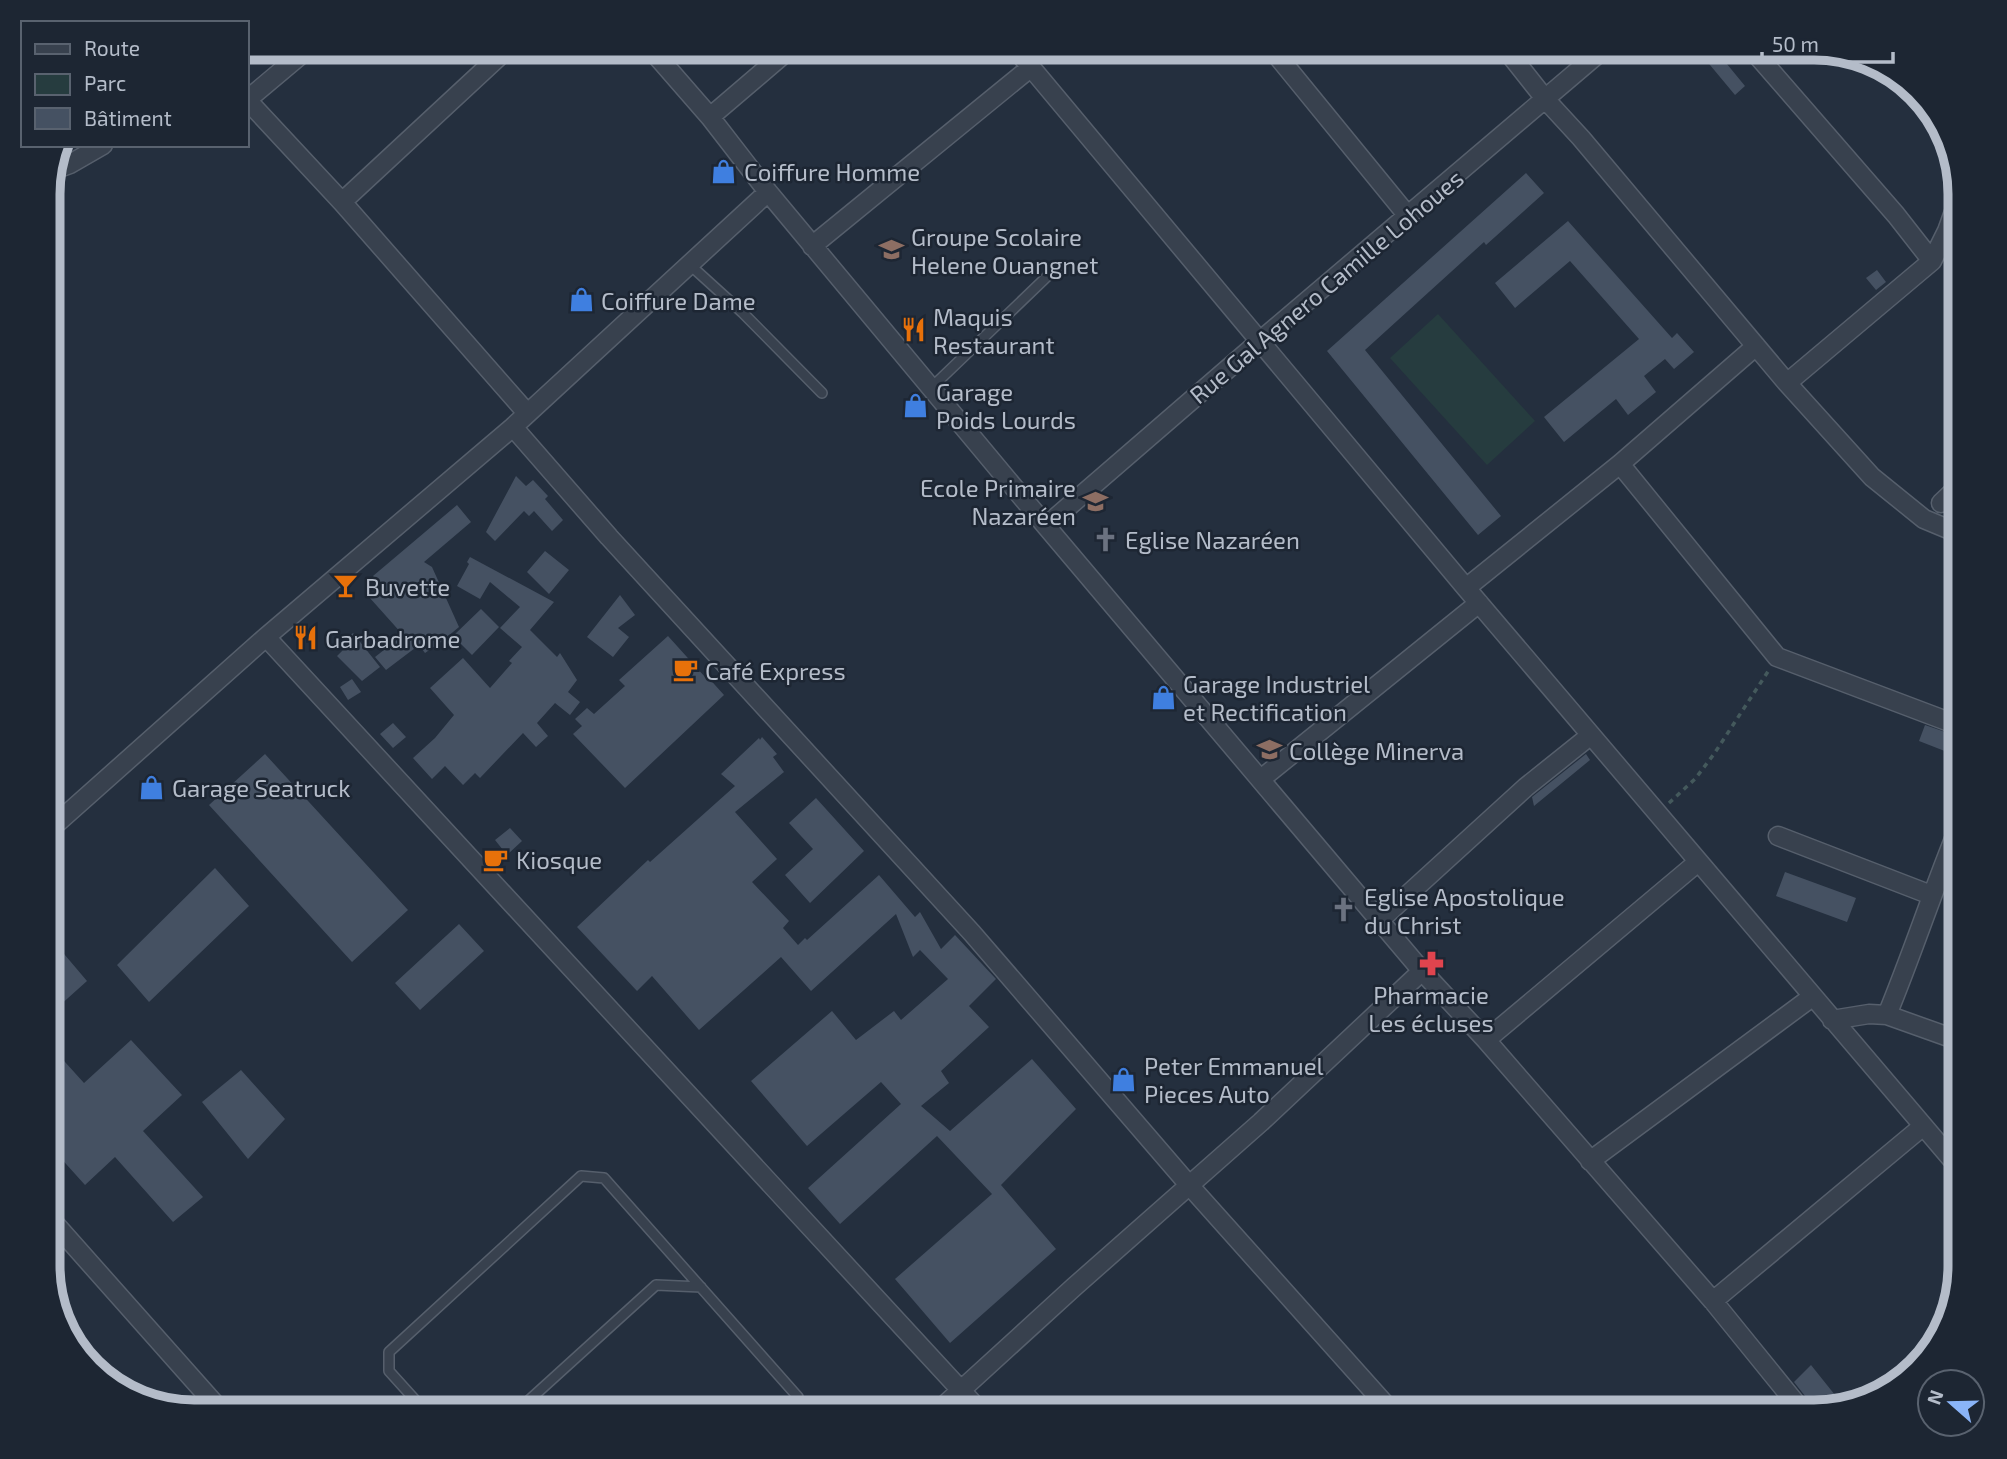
<svg xmlns="http://www.w3.org/2000/svg" width="2007" height="1459" font-family="'Exo 2',sans-serif">
	<style>
		.green { fill: #263c3f }
		.building { fill: #455162 }
		.lines { fill: none; stroke-linecap: round; stroke-linejoin: round }
		.lane-casing { stroke: #565f6c; stroke-width: 12 }
		.street-casing { stroke: #565f6c; stroke-width: 21 }
		.path { stroke: #44595c; stroke-width: 3.5; stroke-dasharray: 5 5; stroke-linecap: butt }
		.lane { stroke: #38414e; stroke-width: 9 }
		.street { stroke: #38414e; stroke-width: 18 }
		.labels { text-anchor: middle; dominant-baseline: central; stroke-width: 5; stroke-linejoin: round; paint-order: stroke }
		.poi-label { font-size: 24px; fill: #b4bcc9; stroke: #1d2633; text-anchor: start }
		.street-label { font-size: 24px; fill: #b4bcc9; stroke: #1d2633 }
		.rim { fill: none; stroke: #b4bcc9; stroke-width: 9 }
	</style>
	<rect width="100%" height="100%" fill="#242f3e"/>
	<path class="green" d="M1438 314 1535 421 1487 465 1390 358Z"/>
	<path class="building" d="M1695 47H1713L1745 86 1735 95Z
		M1526 173 1544 193 1486 245 1484 242 1365 350 1501 516 1478 535 1327 351Z
		M1568 221 1672 338 1677 333 1694 352 1674 369 1665 359 1644 376 1656 392 1628 415 1616 399 1564 442 1544 417 1639 339 1570 261 1515 308 1495 283Z
		M1877 270 1886 282 1876 290 1866 278Z
		M516 476 526 486 533 480 548 496 545 499 563 520 552 531 534 511 529 516 524 511 495 541 486 532Z
		M457 505 471 522 424 562 432 567 459 627 441 642 425 653 419 645 386 670 375 657 403 635 369 597 381 587 373 576Z
		M545 551 569 570 549 594 527 572Z
		M470 557 554 602 530 630 557 657 560 653 577 680 568 692 580 702 570 715 555 703 537 723 548 736 536 747 523 733 480 778 475 773 463 785 445 766 432 779 413 758 435 738 454 715 430 688 463 658 490 688 512 663 509 661 522 647 500 628 520 607 490 582 480 599 457 586 469 564 467 562Z
		M620 595 635 615 618 628 629 637 613 657 587 637Z
		M481 609 499 627 472 655 453 636Z
		M353 633 380 667 362 681 337 656 346 647 342 643Z
		M668 636 705 677 706 675 724 695 625 788 573 734 582 726 575 719 587 708 594 714 625 686 619 680Z
		M352 679 361 692 348 700 340 687Z
		M393 723 406 737 393 748 380 734Z
		M1925 725 1960 737V757L1919 741Z
		M762 737 777 754 773 757 784 772 735 812 777 859 752 882 789 921 783 928 798 945 805 938 807 940 879 875 915 917 920 912 941 949 955 935 996 979 969 1006 989 1027 941 1071 949 1083 921 1106 950 1131 1032 1059 1076 1109 1001 1185 1056 1249 950 1343 895 1279 992 1194 937 1136 840 1224 808 1188 901 1104 881 1082 807 1146 751 1081 832 1011 856 1040 894 1011 901 1020 948 979 920 950 913 957 896 914 811 991 781 957 699 1030 652 976 637 991 577 927 648 860 650 862 735 786 721 774 759 738 760 740Z
		M265 754 408 910 352 962 209 805Z
		M1586 754 1590 760 1534 806 1532 797Z
		M816 798 864 851 810 903 785 875 813 849 789 823Z
		M510 828 522 841 507 855 495 840Z
		M215 868 249 906 149 1002 117 965Z
		M1785 872 1856 898 1847 922 1776 896Z
		M459 924 484 951 420 1010 395 983Z
		M48 935 87 981 48 1016Z
		M131 1040 182 1095 143 1131 203 1197 173 1222 115 1157 85 1185 48 1144V1060L56 1052 84 1083Z
		M241 1070 285 1119 248 1159 202 1102Z
		M1811 1365 1843 1405 1835 1407 1809 1401 1794 1382Z"/>
	<g class="lines">
		<defs>
			<path id="lane" d="M689 264 743 313 822 393
				M931 388 1057 267
				M426 1412 389 1371V1352L581 1176 604 1178 798 1397 797 1412
				M516 1412 656 1285 701 1287"/>
			<path id="street" d="M649 47 710 117 768 192 1046 526 1422 971 1486 1040 1713 1301 1803 1412
				M1014 47 1466 588 1960 1169
				M1270 47 1408 216
				M1504 47 1546 100 1581 138 1787 383 1872 477 1924 519 1960 534
				M1750 47 1896 215 1932 261
				M247 100 342 202 527 413
				M247 100 310 47
				M710 117 792 47
				M51 171 70 164 103 145
				M342 202 507 49
				M812 246 1030 68
				M1787 383 1932 261 1947 231 1960 195
				M513 427 609 537 972 933 1189 1185 1392 1412
				M1620 464 1777 657 1960 726
				M1941 503 1960 485
				M1046 526 1260 341 1606 47
				M1466 588 1620 464 1756 346
				M266 637 981 1412
				M1261 779 1479 603
				M48 831 266 637 513 427 768 192
				M1778 836 1931 895
				M1380 920 1526 787 1591 735
				M1887 1015C1913 952 1934 887 1960 824
				M1832 1020 1869 1014 1887 1015 1960 1041
				M1486 1040 1698 862
				M1590 1161 1812 997
				M48 1216 222 1412
				M1713 1301 1922 1127
				M937 1412 1074 1287 1261 1122 1422 971"/>
		</defs>
		<use href="#lane" class="lane-casing"/>
		<use href="#street" class="street-casing"/>
		<path class="path" d="M1669 803 1695 779 1714 754 1769 670"/>
		<use href="#lane" class="lane"/>
		<use href="#street" class="street"/>
	</g>
	<defs>
		<symbol id="shop-bare" viewBox="-9 -9 18 18"><path d="M-5-2.5h2.3a2.7 3.5 0 0 1 5.4 0H5L5.5 6h-11ZM-1.5-2.5h3a1.5 2.3 0 0 0-3 0Z" fill="#3f7fe0" stroke="#1d2633" stroke-width="2.5" paint-order="stroke"/></symbol>
		<symbol id="school-bare" viewBox="-9 -9 18 18"><path d="M0-5L7-2L0 1L-7-2ZM-4 1L0 2.5L4 1V4Q0 6-4 4Z" fill="#8d6e63" stroke="#1d2633" stroke-width="2.5" paint-order="stroke"/></symbol>
		<symbol id="restaurant-bare" viewBox="-9 -9 18 18"><path d="M-5-6h1v4h1v-4h1v4h1v-4h1v5L-1.5 .5V6h-2V.5L-5-1ZM5-6V6H3V1.5H1.5Q1.5-4 5-6Z" fill="#e8710a" stroke="#1d2633" stroke-width="2.5" paint-order="stroke"/></symbol>
		<symbol id="church-bare" viewBox="-9 -9 18 18"><path d="M-1.2-6h2.4v3.5h3.3v2.4h-3.3V6h-2.4V-.1h-3.3v-2.4h3.3Z" fill="#6b7280" stroke="#1d2633" stroke-width="2.5" paint-order="stroke"/></symbol>
		<symbol id="bar-bare" viewBox="-9 -9 18 18"><path d="M-6-5H6L.8 .8V4.5H3.5V6h-7V4.5H-.8V.8Z" fill="#e8710a" stroke="#1d2633" stroke-width="2.5" paint-order="stroke"/></symbol>
		<symbol id="cafe-bare" viewBox="-9 -9 18 18"><path d="M-5.5-4.5H6V0H3Q3 3.5 0 3.5H-2.5Q-5.5 3.5-5.5 0ZM3-3.2v2h1.7v-2ZM-6 4.5H4V6H-6Z" fill="#e8710a" stroke="#1d2633" stroke-width="2.5" paint-order="stroke"/></symbol>
		<symbol id="pharmacy-bare" viewBox="-9 -9 18 18"><path d="M-2-6h4v4h4v4h-4v4h-4v-4h-4v-4h4Z" fill="#e0444e" stroke="#1d2633" stroke-width="2.5" paint-order="stroke"/></symbol>
	</defs>
	<g fill-rule="evenodd">
		<use href="#shop-bare" x="706" y="154" width="35" height="35"/>
		<use href="#school-bare" x="874" y="232" width="35" height="35"/>
		<use href="#shop-bare" x="564" y="282" width="35" height="35"/>
		<use href="#restaurant-bare" x="896" y="312" width="35" height="35"/>
		<use href="#shop-bare" x="898" y="388" width="35" height="35"/>
		<use href="#school-bare" x="1078" y="484" width="35" height="35"/>
		<use href="#church-bare" x="1088" y="522" width="35" height="35"/>
		<use href="#bar-bare" x="328" y="568" width="35" height="35"/>
		<use href="#restaurant-bare" x="288" y="620" width="35" height="35"/>
		<use href="#cafe-bare" x="668" y="652" width="35" height="35"/>
		<use href="#shop-bare" x="1146" y="680" width="35" height="35"/>
		<use href="#school-bare" x="1252" y="732" width="35" height="35"/>
		<use href="#shop-bare" x="134" y="770" width="35" height="35"/>
		<use href="#cafe-bare" x="478" y="842" width="35" height="35"/>
		<use href="#church-bare" x="1326" y="892" width="35" height="35"/>
		<use href="#pharmacy-bare" x="1414" y="946" width="35" height="35"/>
		<use href="#shop-bare" x="1106" y="1062" width="35" height="35"/>
	</g>
	<g class="labels">
		<g class="poi-label">
			<text x="744" y="171">Coiffure Homme</text>
			<text x="911" y="236">Groupe Scolaire<tspan x="911" dy="28">Helene Ouangnet</tspan></text>
			<text x="601" y="300">Coiffure Dame</text>
			<text x="933" y="316">Maquis<tspan x="933" dy="28">Restaurant</tspan></text>
			<text x="936" y="391">Garage<tspan x="936" dy="28">Poids Lourds</tspan></text>
			<text x="1076" y="487" text-anchor="end">Ecole Primaire<tspan x="1076" dy="28">Nazaréen</tspan></text>
			<text x="1125" y="539">Eglise Nazaréen</text>
			<text x="365" y="586">Buvette</text>
			<text x="325" y="638">Garbadrome</text>
			<text x="705" y="670">Café Express</text>
			<text x="1183" y="683">Garage Industriel<tspan x="1183" dy="28">et Rectification</tspan></text>
			<text x="1289" y="750">Collège Minerva</text>
			<text x="172" y="787">Garage Seatruck</text>
			<text x="516" y="859">Kiosque</text>
			<text x="1364" y="896">Eglise Apostolique<tspan x="1364" dy="28">du Christ</tspan></text>
			<text x="1431" y="994" text-anchor="middle">Pharmacie<tspan x="1431" dy="28">Les écluses</tspan></text>
			<text x="1144" y="1065">Peter Emmanuel<tspan x="1144" dy="28">Pieces Auto</tspan></text>
		</g>
		<g class="street-label">
			<text transform="translate(1326 286) rotate(-40)">Rue Gal Agnero Camille Lohoues</text>
		</g>
	</g>
	<path d="M0 0H2007V1459H0ZM194 60H1814A134 134 0 0 1 1948 194V1266A134 134 0 0 1 1814 1400H194A134 134 0 0 1 60 1266V194A134 134 0 0 1 194 60Z" fill="#1d2633" fill-rule="evenodd"/>
	<path class="rim" d="M194 60H1814A134 134 0 0 1 1948 194V1266A134 134 0 0 1 1814 1400H194A134 134 0 0 1 60 1266V194A134 134 0 0 1 194 60Z"/>
	<rect x="21" y="21" width="228" height="126" fill="#1d2633" stroke="#59626f" stroke-width="2"/>
	<rect x="35" y="44" width="35" height="10" fill="#38414e" stroke="#59626f" stroke-width="2"/>
	<text x="84" y="56" font-size="21" fill="#b4bcc9">Route</text>
	<rect x="35" y="74" width="35" height="21" fill="#263c3f" stroke="#59626f" stroke-width="2"/>
	<text x="84" y="91" font-size="21" fill="#b4bcc9">Parc</text>
	<rect x="35" y="108" width="35" height="21" fill="#455162" stroke="#59626f" stroke-width="2"/>
	<text x="84" y="126" font-size="21" fill="#b4bcc9">Bâtiment</text>
	<g transform="translate(1951 1403) rotate(290)"><circle r="33" fill="#1d2633" stroke="#59626f" stroke-width="2"/>
	<path d="M0-5L12 26L0 18L-12 26Z" fill="#8ab4f8"/>
	<text y="-10" font-size="19" font-weight="bold" text-anchor="middle" fill="#b4bcc9">N</text>
	</g>
	<path d="M1762 52v10h131v-10" fill="none" stroke="#b4bcc9" stroke-width="3.5"/>
	<text x="1772" y="52" font-size="21" fill="#b4bcc9" stroke="#1d2633" stroke-width="5" paint-order="stroke">50 m</text>
</svg>
